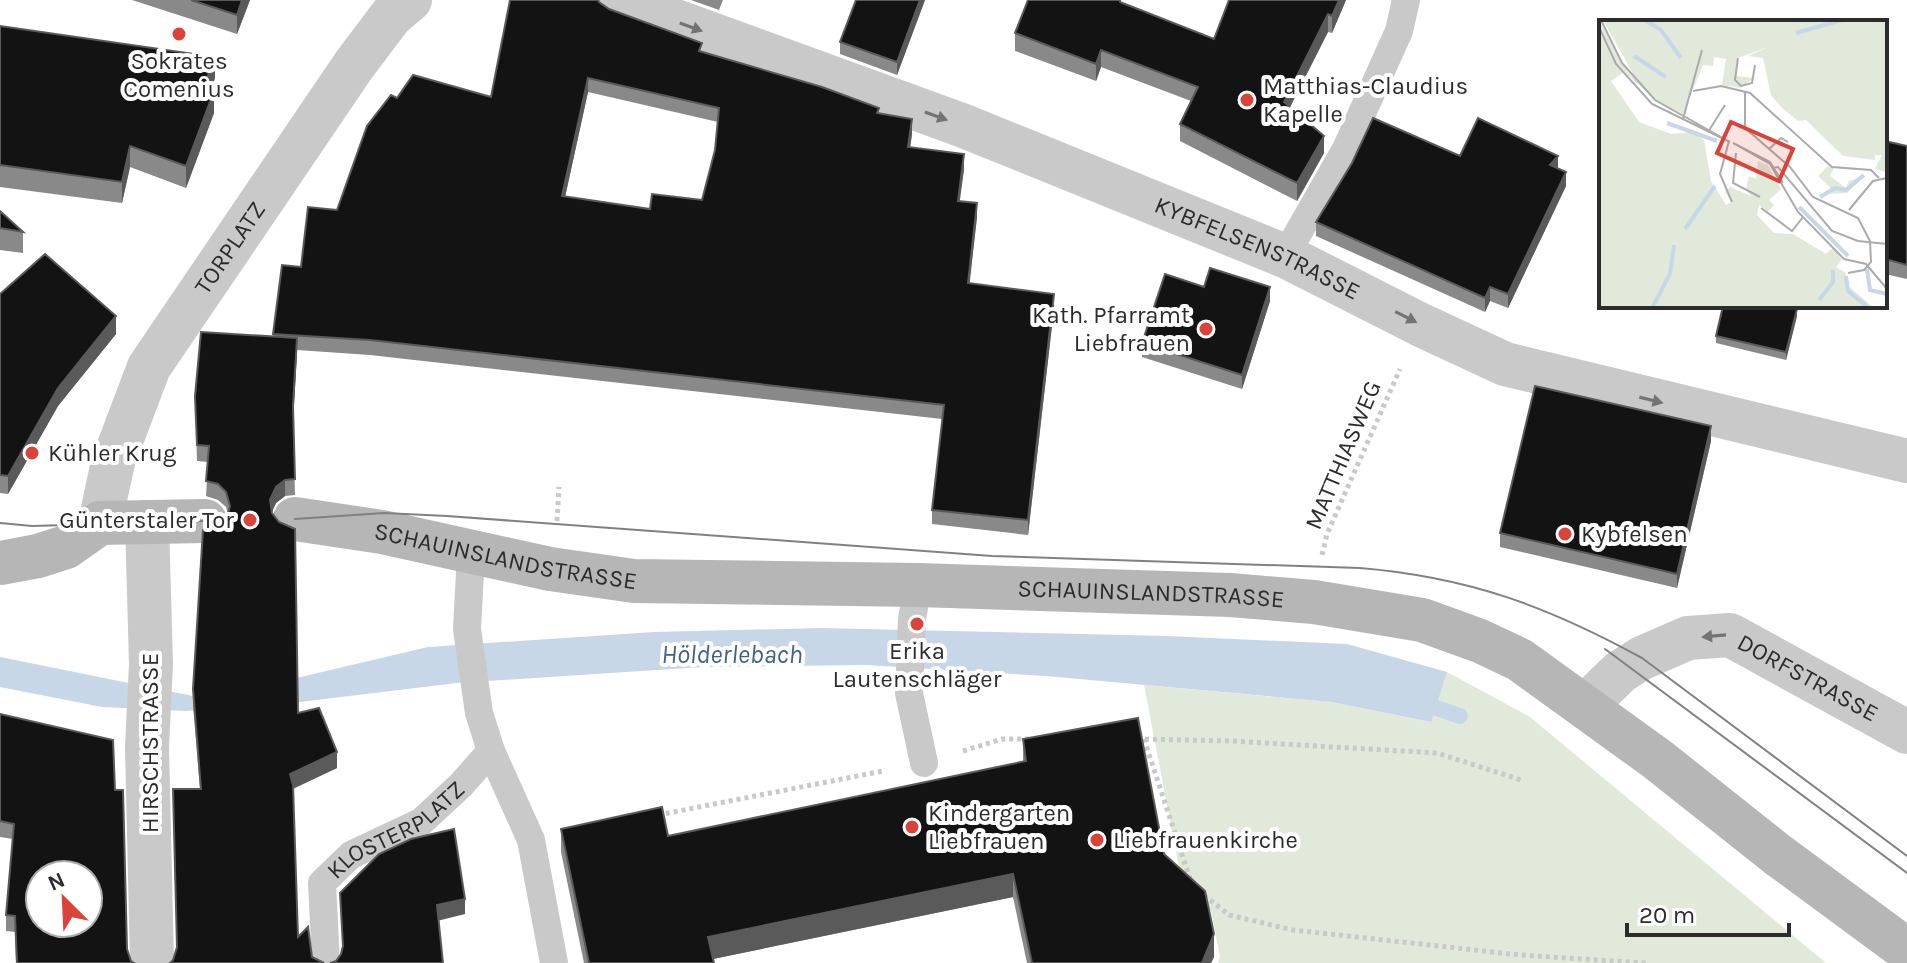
<svg xmlns="http://www.w3.org/2000/svg" width="1907" height="963" font-family="Karla,sans-serif">
	<style>
		.green { fill: #e0e9da }
		.water { fill: #c7d7e8 }
		.lines { fill: none; stroke-linecap: round; stroke-linejoin: round }
		.stream { stroke: #c7d7e8; stroke-width: 16 }
		.path { stroke: #c9c9c9; stroke-width: 5; stroke-dasharray: 4 4; stroke-linecap: butt }
		.lane { stroke: #c9c9c9; stroke-width: 28 }
		.street { stroke: #c9c9c9; stroke-width: 44 }
		.secondary { stroke: #b6b6b6; stroke-width: 44 }
		.tram { stroke: #818181; stroke-width: 2 }
		.wall { fill: #898989; fill-rule: evenodd }
		.shaded-wall { fill: #5a5a5a }
		.building { fill: #131313; stroke: #5a5a5a; stroke-width: 2; fill-rule: evenodd }
		.oneway { fill: #737373 }
		.poi-dot { fill: #d94338; stroke: #fff; stroke-width: 3 }
		.labels { text-anchor: middle; dominant-baseline: central; stroke-width: 8; stroke-linejoin: round; paint-order: stroke }
		.poi-label { font-size: 24px; fill: #2c2c2c; stroke: #fff; text-anchor: start }
		.street-label { font-size: 24px; fill: #2c2c2c; stroke: #fff }
		.water-label { font-size: 26px; font-style: italic; fill: #406288; stroke: #fff }
		.inset-river { fill: none; stroke: #c7d7e8; stroke-width: 4 }
		.inset-road { fill: none; stroke: #ababab; stroke-width: 2 }
		.view { fill: #d94338; fill-opacity: 0.15; stroke: #d94338; stroke-width: 4 }
		.inset-edge { fill: none; stroke: #2c2c2c; stroke-width: 4 }
	</style>
	<rect width="100%" height="100%" fill="#fff"/>
	<path class="green" d="M1447 672 1530 717 1826 963H1218L1220 957 1211 911 1183 888 1144 685 1331 702 1430 722Z"/>
	<path class="water" d="M820 628 1167 636 1347 644 1447 672 1431 722 1331 702 1046 676 866 665 703 667 457 683 283 704 186 711 102 707 0 687V657L193 696 241 691 428 647 654 632Z"/>
	<g class="lines">
		<path class="stream" d="M1416 701 1460 716"/>
		<path class="path" d="M557 521 559 487
			M1322 555 1327 534 1400 369
			M1137 739 1231 741 1437 753 1524 781
			M1144 739 1191 882
			M963 751 1002 739H1031
			M658 815 883 771
			M1204 895 1229 915 1293 930 1520 955 1647 963"/>
		<g class="lane">
			<path d="M1285 256 1346 149 1399 31 1406 0"/>
			<path d="M918 585 912 619 909 693 924 763"/>
			<path d="M491 751 531 840 554 963"/>
			<path id="s1" d="M326 963 322 883 351 855 421 822 461 785 491 751 479 713 467 629 471 553"/>
		</g>
		<g class="street">
			<path id="s2" d="M618 0 964 126 1285 256 1421 325 1505 364 1907 461"/>
			<path d="M147 522 151 664 147 747 152 963"/>
			<path id="s3" d="M100 523 113 462 149 367 354 65 391 16 410 0"/>
			<path id="s4" d="M1585 706 1620 672 1642 658 1688 638 1730 635 1907 732"/>
		</g>
		<g class="secondary">
			<path id="s5" d="M295 519 382 532 550 569 634 581 918 585 1230 595 1314 602 1422 620 1480 641 1520 660 1657 759 1778 855 1907 950"/>
			<path d="M0 563 38 556 66 547 100 523 205 521"/>
		</g>
		<path class="tram" d="M295 519 384 513 447 516 992 556 1360 568C1468 577 1547 606 1642 658L1907 856
			M0 523 32 526 205 521
			M1605 649 1907 873"/>
	</g>
	<path class="wall" d="M132 0H250L237 34Z
		M691 0H723L719 10Z
		M856 0H925L897 75 840 54V42Z
		M1229 0H1346L1332 33 1328 32 1290 107 1324 153 1297 201 1180 141V124L1191 101 1101 67 1096 81 1015 51V33L1125 4 1214 39Z
		M599 2 609 9 702 51 879 114 912 134 910 148 964 169 959 201 977 217 969 284 1054 308 1028 535 932 524V510L942 419 370 355 297 350 293 418 295 495 285 496 276 503 272 512 298 713 337 768 293 789 298 937 312 957 173 960 177 948 200 789 193 705V689L219 526 227 517 228 514 226 507 218 500 206 496 208 462 197 461 195 396 273 336 282 265 301 267 337 210 397 98 491 97ZM588 92 718 122 715 150 702 200 650 209 565 197Z
		M0 26 215 78 212 87 214 113 186 188 130 167 122 203 0 187Z
		M1885 141 1907 146V279L1885 274Z
		M1460 156 1566 186 1508 308 1490 301 1485 312 1316 236V222Z
		M0 211 23 232V253L0 250Z
		M1204 287 1270 301 1242 389 1142 357V343Z
		M0 294 116 334 58 406 8 494 0 493Z
		M1797 316 1786 360 1716 343V336Z
		M1711 441 1677 588 1500 547V533Z
		M0 714 115 790 127 949 131 961 134 963H16L15 932 6 931V915L13 839 0 837Z
		M1023 739 1164 854 1214 957 1211 963H1027L1013 897 713 959 714 963H584L561 852V829L668 836 1023 762Z"/>
	<path class="shaded-wall" d="M242 0H250L237 34V15Z
		M920 0H925L897 75V62Z
		M1339 0H1346L1332 33V16Z
		M1328 14V32L1284 119V102Z
		M1101 50V67L1096 81V64Z
		M215 57V78L207 100V78Z
		M588 78V92L562 211V196Z
		M214 91V113L186 188V166Z
		M912 119V134L908 162V147Z
		M1324 136V153L1297 201V183Z
		M130 146V167L122 203V182Z
		M964 154V169L958 215V201Z
		M1558 156V170L1550 165Z
		M1566 172V186L1508 308V294Z
		M977 203V217L968 298V283Z
		M1270 287V301L1242 389V375Z
		M1490 287V301L1485 312V298Z
		M1054 294V308L1028 535V520Z
		M1797 309V316L1786 360V352Z
		M116 316V334L58 406 8 494V476L58 388Z
		M297 338V353L293 422V406Z
		M1711 426V441L1677 588V574Z
		M285 480V496L276 503 270 516V500L276 487Z
		M337 752V768L290 790V774Z
		M1013 874V897L708 960V937Z
		M465 899V914L437 921V905Z
		M1214 934V957L1211 963H1202Z"/>
	<path class="building" d="M191 0H242L237 15Z
		M510 0H598L599 2 609 9 702 43 699 51 822 87 879 108 877 113 912 119 908 147 964 154 958 201 977 203 968 283 1054 294 1028 520 932 510 944 405 370 340 273 334 282 265 301 267 308 207 337 210 367 126 391 95 397 98 413 75 491 97ZM588 78 719 108 715 150 702 200 652 194 650 209 562 196Z
		M856 0H920L897 62 840 42Z
		M1028 0H1120V2L1214 39 1229 0H1339L1332 16 1328 14 1284 102 1324 136 1297 183 1180 124 1198 87 1101 50 1096 64 1015 33Z
		M0 26 215 57 207 78 214 91 186 166 130 146 122 182 0 165Z
		M1373 118 1460 156 1478 118 1558 156 1550 165 1566 172 1508 294 1490 287 1485 298 1316 222 1352 163Z
		M1885 141 1907 146V265L1885 259Z
		M0 211 23 232 0 228Z
		M45 254 116 316 58 388 8 476 0 475V294Z
		M1210 268 1270 287 1242 375 1142 343 1165 274 1204 287Z
		M1723 306H1787L1797 309 1786 352 1716 336Z
		M201 332 297 338 293 406 295 479 285 480 276 487 270 500 272 513 279 522 295 529 298 713 319 708 337 752 290 774 293 785 298 937 308 927 312 957 324 963H170L173 960 177 947 173 789H201L193 689 203 530 219 526 227 517 230 506 226 492 218 484 206 481 209 446 197 445 195 396Z
		M1535 386 1711 426 1677 574 1500 533Z
		M0 714 113 740 115 790H123L127 949 131 961 134 963H17L15 916 6 915 14 824 0 821ZM40 875H88V923H40Z
		M1138 718 1164 854 1205 891 1214 934 1202 963H1032L1013 874 708 937 714 963H589L561 829 662 807 668 836 1026 761 1023 739Z
		M454 829 465 899 437 905 443 963H330L336 961 341 954 343 946 340 893 379 854 411 839Z"/>
	<defs><path id="oneway-solid" d="M-6-.8H1V-3.2L6.5 0L1 3.2V.8H-6Z" transform="scale(2)"/></defs>
	<g class="oneway">
		<use href="#oneway-solid" transform="translate(691 27) rotate(20)"/>
		<use href="#oneway-solid" transform="translate(936 116) rotate(20)"/>
		<use href="#oneway-solid" transform="translate(1406 317) rotate(27)"/>
		<use href="#oneway-solid" transform="translate(1651 400) rotate(14)"/>
		<use href="#oneway-solid" transform="translate(1714 636) rotate(175)"/>
	</g>
	<g class="poi-dot">
		<circle cx="179" cy="34" r="8"/>
		<circle cx="1247" cy="100" r="8"/>
		<circle cx="1206" cy="329" r="8"/>
		<circle cx="32" cy="453" r="8"/>
		<circle cx="250" cy="520" r="8"/>
		<circle cx="1565" cy="534" r="8"/>
		<circle cx="917" cy="624" r="8"/>
		<circle cx="912" cy="827" r="8"/>
		<circle cx="1097" cy="840" r="8"/>
	</g>
	<g class="labels">
		<g class="poi-label">
			<text x="179" y="61" text-anchor="middle">Sokrates<tspan x="179" dy="28">Comenius</tspan></text>
			<text x="1263" y="86">Matthias-Claudius<tspan x="1263" dy="28">Kapelle</tspan></text>
			<text x="1190" y="315" text-anchor="end">Kath. Pfarramt<tspan x="1190" dy="28">Liebfrauen</tspan></text>
			<text x="48" y="453">Kühler Krug</text>
			<text x="234" y="520" text-anchor="end">Günterstaler Tor</text>
			<text x="1581" y="534">Kybfelsen</text>
			<text x="917" y="651" text-anchor="middle">Erika<tspan x="917" dy="28">Lautenschläger</tspan></text>
			<text x="928" y="813">Kindergarten<tspan x="928" dy="28">Liebfrauen</tspan></text>
			<text x="1113" y="840">Liebfrauenkirche</text>
		</g>
		<g class="street-label">
			<text stroke="none"><textPath href="#s3" startOffset="308">TORPLATZ</textPath></text>
			<text stroke="none"><textPath href="#s2" startOffset="686">KYBFELSENSTRASSE</textPath></text>
			<text transform="translate(1343 455) rotate(-67)">MATTHIASWEG</text>
			<text stroke="none"><textPath href="#s5" startOffset="214">SCHAUINSLANDSTRASSE</textPath></text>
			<text stroke="none"><textPath href="#s5" startOffset="862">SCHAUINSLANDSTRASSE</textPath></text>
			<text stroke="none"><textPath href="#s4" startOffset="256">DORFSTRASSE</textPath></text>
			<text transform="translate(150 743) rotate(-90)">HIRSCHSTRASSE</text>
			<text stroke="none"><textPath href="#s1" startOffset="172">KLOSTERPLATZ</textPath></text>
		</g>
		<g class="water-label">
			<text x="732" y="654">Hölderlebach</text>
		</g>
	</g>
	<g transform="translate(1599 20)">
		<rect width="288" height="288" fill="#fff"/>
		<path d="M0 0 28 51 67 88 25 52 12 61 40 102 72 114 93 112 105 120 112 161 127 185 133 182 126 172 131 167 152 176 147 169 150 156 157 159 159 141 169 145 182 169 170 180 175 185 169 192 160 185 158 195 175 213 194 214 227 234 234 227 243 240 237 247 247 253 246 263 275 288H0ZM4 0H288V152L276 149 283 135H276V140L244 136 207 100 199 101 182 87 172 75 164 38 149 36 169 27 139 38 136 56 155 58 141 68 123 65 127 39 115 37 114 46 104 45 84 94 59 81 37 59ZM229 146 235 148 231 156 247 168 250 161 264 157 248 173 229 174 231 167 219 156Z" fill="#e0e9da"/>
		<path class="inset-river" d="M46 0 62 10 82 38M197 13 243 0M35 36 67 57M68 103 118 121M221 177 236 168 247 170 265 155M200 187 249 236M86 209 116 166M268 249 271 270 288 274M247 256 249 271 270 288M220 280 234 262V250M53 288 71 254 75 225"/>
		<path class="inset-road" d="M2 0 23 43 56 80 131 122M0 7 17 44 53 84 131 122M139 38 136 60 142 66 153 63 156 45M94 71 122 66 151 73 233 147 272 150 280 158M84 99 103 30M146 108 191 147 214 177 259 198 271 221 272 242 265 250 249 253M146 108V71M109 112 126 85M130 121 121 154 133 182M134 123 171 144 199 192 245 239 267 244 288 269M134 123 171 142 184 163M170 129 182 118 189 122M137 133 134 163 161 177M173 148 179 147 233 211 259 221 288 224M162 188 193 211 204 197M250 190 274 161 288 158"/>
		<path class="view" d="M132 102 194 129 180 161 118 133Z"/>
		<rect width="288" height="288" class="inset-edge"/>
	</g>
	<g transform="translate(64 899) rotate(336)"><circle r="38" fill="#ffffff" stroke="#ababab" stroke-width="2"/>
	<path d="M0-6L14 30L0 20L-14 30Z" fill="#d94338"/>
	<text y="-12" font-size="22" font-weight="bold" text-anchor="middle" fill="#2c2c2c">N</text>
	</g>
	<path d="M1627 923v12h162v-12" fill="none" stroke="#2c2c2c" stroke-width="4"/>
	<text x="1639" y="923" font-size="24" fill="#2c2c2c" stroke="#ffffff" stroke-width="6" paint-order="stroke">20 m</text>
</svg>
